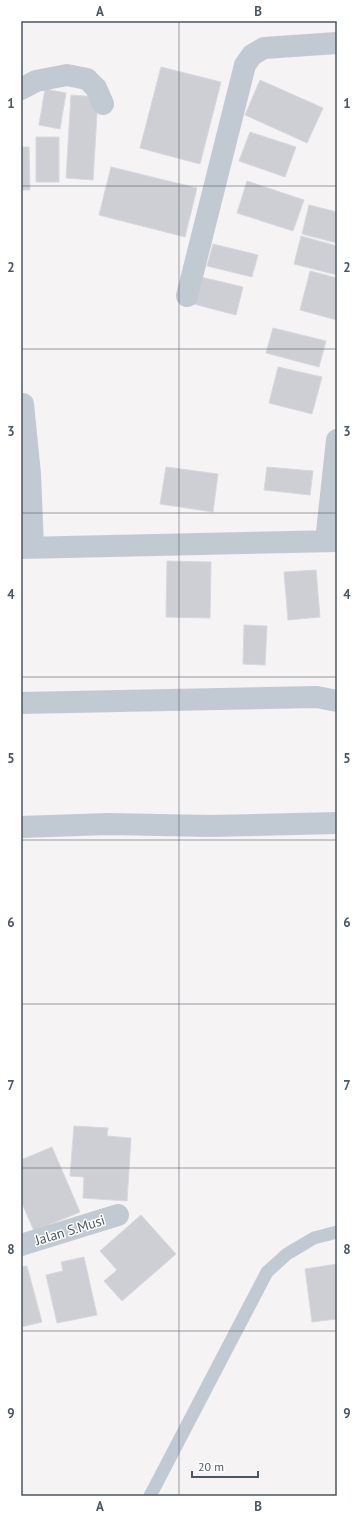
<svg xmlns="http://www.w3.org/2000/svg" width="358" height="1517" font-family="'PT Sans',sans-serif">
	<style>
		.building { fill: #cdcfd5; stroke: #d7d9de }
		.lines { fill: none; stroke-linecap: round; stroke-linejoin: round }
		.service { stroke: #c1cad2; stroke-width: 13 }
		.minor { stroke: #c1cad2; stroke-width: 22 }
		.grid { fill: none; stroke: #4a5661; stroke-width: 1; stroke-opacity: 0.55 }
		.labels { text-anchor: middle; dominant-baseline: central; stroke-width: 3; stroke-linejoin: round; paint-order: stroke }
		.street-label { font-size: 14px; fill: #4a5661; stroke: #fff }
		.neatline { fill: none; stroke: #4a5661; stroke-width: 1.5 }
		.grid-label { font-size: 13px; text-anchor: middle; font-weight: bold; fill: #4a5661 }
	</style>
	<rect width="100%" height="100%" fill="#f5f3f3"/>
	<path class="building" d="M161 67 221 82 200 164 140 148Z
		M260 80 323 108 307 143 245 115Z
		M45 89 66 93 60 129 39 125Z
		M71 95 98 97 93 180 66 178Z
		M250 132 296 147 285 177 239 161Z
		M36 137H59V182H36Z
		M21 147H29L30 190H21Z
		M111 167 197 188 185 237 99 215Z
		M247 181 304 200 293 231 237 213Z
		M309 205 337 212V243L302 234Z
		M301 236 337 246V275L294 264Z
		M213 244 258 255 252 277 207 266Z
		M310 271 337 278V320L300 310Z
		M201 277 243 287 236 315 194 304Z
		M273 328 326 341 319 367 266 353Z
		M278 367 322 377 312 414 269 403Z
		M166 467 218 474 213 512 160 504Z
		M267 467 313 471 310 495 264 490Z
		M167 561 211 562 210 618 166 617Z
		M316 570 320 617 288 620 284 572Z
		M244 625 267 626 265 665 243 664Z
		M74 1126 108 1128 107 1136 131 1138 127 1201 83 1198 84 1177 70 1176Z
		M52 1147 80 1212 34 1231 21 1201V1160Z
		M141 1215 176 1254 122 1301 104 1281 117 1270 100 1251Z
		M84 1257 97 1315 57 1323 46 1275 63 1271 61 1262Z
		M337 1264V1319L312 1322 305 1269Z
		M27 1266 42 1322 21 1327V1267Z"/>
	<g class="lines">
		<path class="service" d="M150 1496 267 1272 287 1254 314 1238 337 1232"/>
		<path class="minor" d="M21 89 36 81 67 75 87 79 96 88 103 104
			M187 296 245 65 252 55 264 48 337 43
			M23 404 30 474 33 547
			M326 541 337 440
			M21 548 337 541
			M21 703 317 697 337 701
			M21 827 108 824 210 826 337 823
			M21 1245 118 1215"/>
	</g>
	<path class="grid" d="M179 21V1496M21 186H337M21 349H337M21 513H337M21 677H337M21 840H337M21 1004H337M21 1168H337M21 1331H337"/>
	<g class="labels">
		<g class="street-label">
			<text transform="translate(70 1230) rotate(-17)">Jalan S.Musi</text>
		</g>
	</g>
	<rect width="358" height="1517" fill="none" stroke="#ffffff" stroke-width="44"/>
	<path d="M192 1471v6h66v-6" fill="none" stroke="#4a5661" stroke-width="2"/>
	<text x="198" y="1471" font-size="12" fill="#4a5661" stroke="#ffffff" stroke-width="3" paint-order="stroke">20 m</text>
	<rect x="22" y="22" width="314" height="1473" class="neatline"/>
	<g class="grid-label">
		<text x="100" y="16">A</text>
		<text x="258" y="16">B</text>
		<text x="11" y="108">1</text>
		<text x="347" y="108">1</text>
		<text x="11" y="272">2</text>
		<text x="347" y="272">2</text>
		<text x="11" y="436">3</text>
		<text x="347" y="436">3</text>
		<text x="11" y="599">4</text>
		<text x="347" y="599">4</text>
		<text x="11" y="763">5</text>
		<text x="347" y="763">5</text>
		<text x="11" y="927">6</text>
		<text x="347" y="927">6</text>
		<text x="11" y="1090">7</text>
		<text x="347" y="1090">7</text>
		<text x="11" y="1254">8</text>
		<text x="347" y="1254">8</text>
		<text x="11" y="1418">9</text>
		<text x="347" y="1418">9</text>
		<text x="100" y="1511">A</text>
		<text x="258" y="1511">B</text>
	</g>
</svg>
